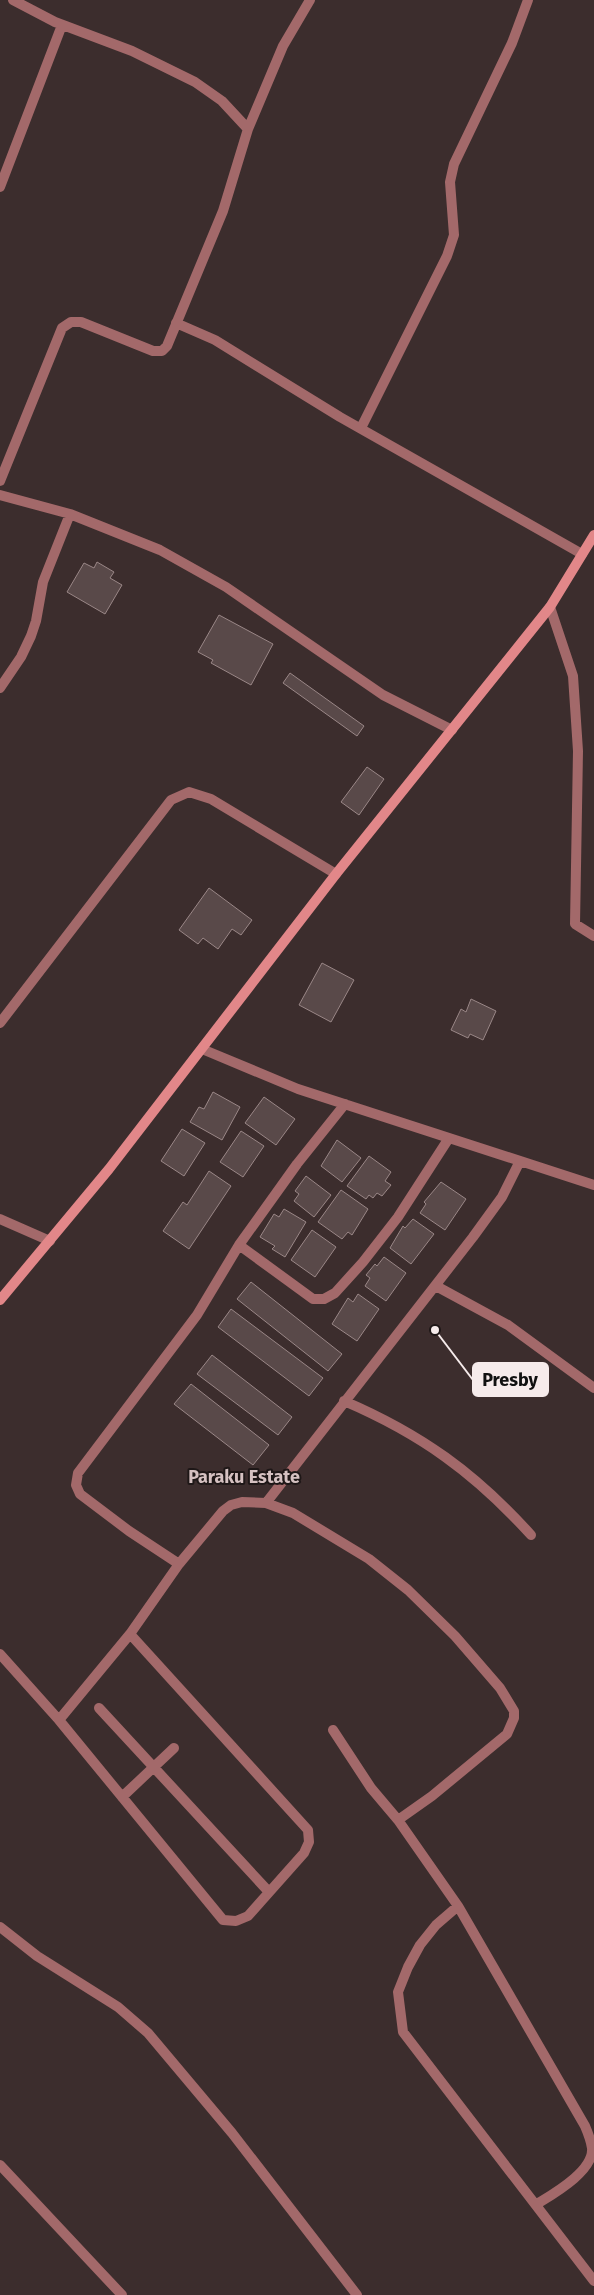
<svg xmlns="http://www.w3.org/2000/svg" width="594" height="2295" font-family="'Fira Sans',sans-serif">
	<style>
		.building { fill: #594949; stroke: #9a8787 }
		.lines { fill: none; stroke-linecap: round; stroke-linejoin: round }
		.street { stroke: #a3696a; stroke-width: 10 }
		.secondary { stroke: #e28789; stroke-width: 10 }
		.labels { text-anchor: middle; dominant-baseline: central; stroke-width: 4; stroke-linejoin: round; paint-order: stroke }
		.neighbourhood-label { font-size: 18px; font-weight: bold; fill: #d5c1c1; stroke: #1e1717 }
		.leader { fill: none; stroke: #f6ebeb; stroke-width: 2 }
		.callout-dot { fill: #f6ebeb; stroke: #1e1717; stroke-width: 2 }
		.callout { fill: #f6ebeb; stroke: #f6ebeb; stroke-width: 2 }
		.callout-label { font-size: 18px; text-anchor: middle; font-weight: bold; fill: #111 }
	</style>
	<rect width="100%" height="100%" fill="#3c2d2d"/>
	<path class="building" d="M97 562 114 572 110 578 122 585 105 614 67 592 84 563 94 568Z
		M219 615 273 644 251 685 211 663 213 660 198 652Z
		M290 673 364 726 357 736 283 683Z
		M367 767 384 779 359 815 341 802Z
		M209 888 252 920 241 935 232 929 218 949 203 938 198 944 179 930Z
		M322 963 354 980 331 1022 299 1005Z
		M471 999 496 1011 483 1040 470 1034 468 1038 451 1030 461 1009 466 1012Z
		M213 1092 240 1107 222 1140 190 1122 199 1107 204 1109Z
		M264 1097 295 1119 276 1145 245 1123Z
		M182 1129 205 1143 184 1176 161 1161Z
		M241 1131 264 1146 243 1177 220 1162Z
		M337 1140 361 1158 342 1182 321 1166Z
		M369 1156 391 1172 385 1181 391 1185 382 1196 377 1193 373 1198 369 1195 366 1199 347 1186Z
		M209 1171 231 1186 189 1249 163 1231 183 1202 187 1205Z
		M306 1176 331 1195 314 1217 294 1201 299 1194 295 1191Z
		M441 1182 466 1199 445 1230 420 1213 426 1204 424 1202Z
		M341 1190 368 1209 352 1235 348 1232 342 1239 318 1222Z
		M284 1209 306 1222 285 1257 272 1249 275 1246 260 1237 274 1214 279 1217Z
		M413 1219 434 1234 411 1264 390 1248 403 1226 405 1228Z
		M312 1230 336 1247 315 1277 291 1260Z
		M384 1257 406 1273 386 1301 365 1286 370 1278 366 1275 375 1264 377 1266Z
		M251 1282 342 1354 328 1371 237 1299Z
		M358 1294 379 1309 357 1341 332 1324 348 1298 353 1302Z
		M231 1309 323 1378 309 1396 218 1327Z
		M212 1355 292 1417 278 1435 197 1374Z
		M191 1384 269 1445 253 1465 174 1404Z"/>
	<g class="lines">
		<path class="street" d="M13 0 55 22 132 51 195 82 222 101 248 129
			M0 187 62 25
			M176 323 215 340 340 417 582 554
			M361 428 447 256 454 235 450 182 454 164 512 43 528 0
			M0 481 62 328 71 322H81L153 351H162L167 346 223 211 248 129 283 46 310 0
			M0 495 70 514 160 550 226 587 383 695 452 730
			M550 607 573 676 578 751 575 924 594 936
			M0 688 21 657 31 636 36 621 43 582 70 514
			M0 1023 171 800 189 792 211 799 336 874
			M202 1049 298 1089 594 1185
			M0 1219 50 1241
			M239 1245 313 1299H324L335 1293 363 1262 398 1217 449 1138
			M436 1286 508 1325 594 1388
			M344 1401C421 1434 475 1473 531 1535
			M266 1503 473 1237 502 1197 520 1161
			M179 1564 129 1531 80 1494 76 1485 78 1473 197 1315 239 1245 297 1164 345 1104
			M0 1654 59 1720 223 1920 236 1921 248 1916 304 1853 309 1842 308 1830 130 1634
			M99 1708 269 1892
			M59 1720 130 1634 179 1564 223 1511 231 1505 242 1502 266 1503 293 1513 369 1559 408 1590 455 1636 500 1688 514 1711V1718L507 1734 432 1796 398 1820
			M333 1730 371 1788 398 1820 458 1906 585 2126C588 2133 591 2141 592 2148 594 2171 553 2194 537 2204
			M122 1797 174 1748
			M458 1906 436 1925 420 1945 408 1967 398 1992 403 2032 594 2281
			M0 1927 37 1956 118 2007 148 2033 232 2133 357 2295
			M0 2165 122 2295"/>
		<path class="secondary" d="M0 1300 109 1169 336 874 550 607 594 535"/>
	</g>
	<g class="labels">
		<g class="neighbourhood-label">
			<text x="244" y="1477">Paraku Estate</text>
		</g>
	</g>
	<path class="leader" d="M435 1330L473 1380"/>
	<circle class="callout-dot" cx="435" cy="1330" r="5"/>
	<rect class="callout" x="473" y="1363" width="75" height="33" rx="5"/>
	<g class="callout-label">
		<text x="510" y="1386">Presby</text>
	</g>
</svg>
